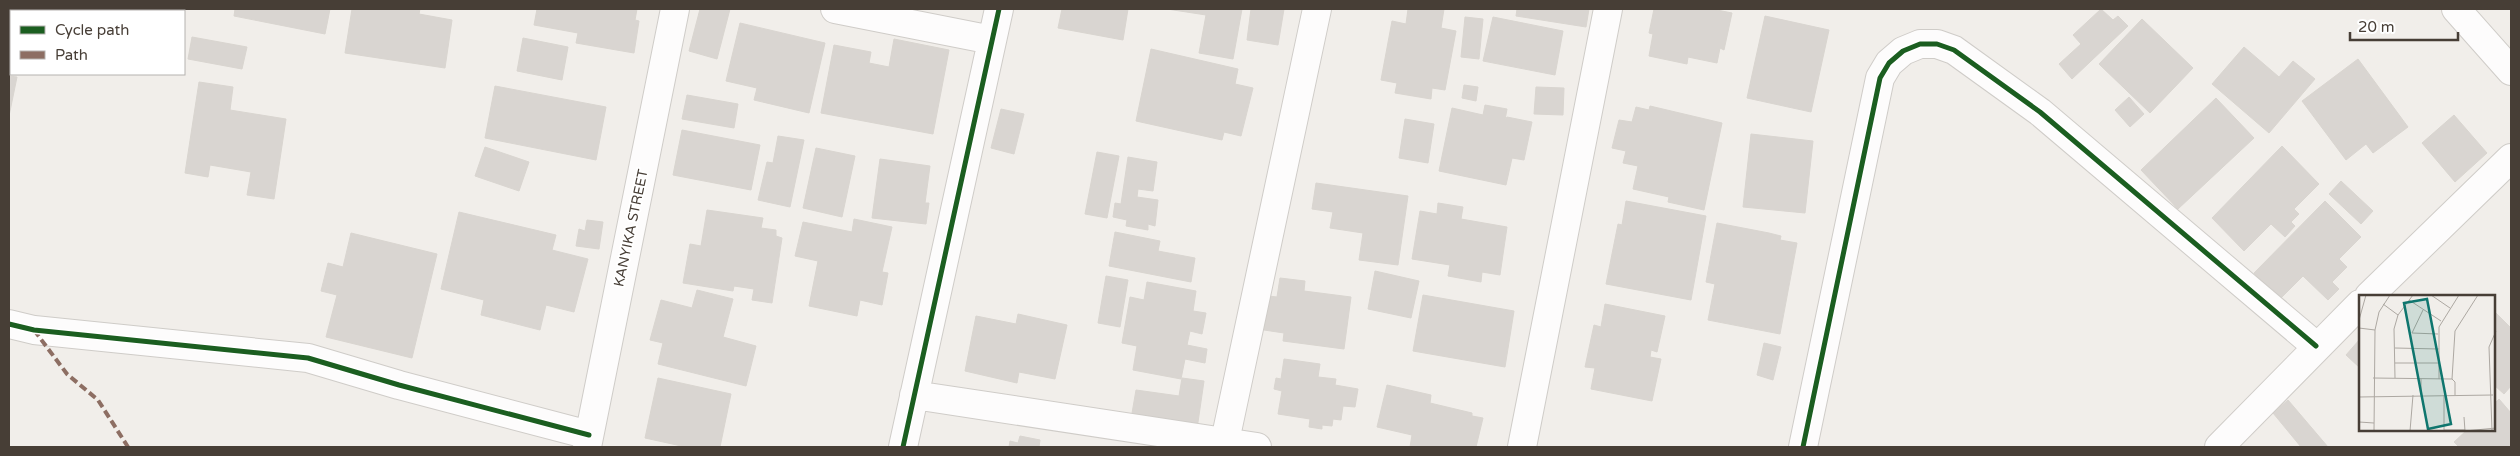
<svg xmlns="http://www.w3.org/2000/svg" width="2520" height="456" font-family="'Varela Round',sans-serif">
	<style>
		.building { fill: #d9d5d1; stroke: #d9d5d0 }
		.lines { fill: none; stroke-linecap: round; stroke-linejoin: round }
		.street-casing { stroke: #cfccc8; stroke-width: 30 }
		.street { stroke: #fdfcfc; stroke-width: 28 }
		.quiet { stroke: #8d6e63; stroke-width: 4; stroke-dasharray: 8 4; stroke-linecap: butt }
		.cycleway-casing { stroke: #fff; stroke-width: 8 }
		.cycleway { stroke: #1b5e20; stroke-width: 5 }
		.labels { text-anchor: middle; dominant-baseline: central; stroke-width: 4; stroke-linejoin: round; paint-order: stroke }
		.street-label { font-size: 14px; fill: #473e36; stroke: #fff }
		.inset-road { fill: none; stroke: #ada8a2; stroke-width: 1 }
		.view { fill: #0f766e; fill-opacity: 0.15; stroke: #0f766e; stroke-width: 2.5 }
		.inset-edge { fill: none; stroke: #473e36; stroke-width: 2.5 }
	</style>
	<rect width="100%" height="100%" fill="#f1eeea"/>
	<path class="building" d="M9 9H26V11H11V21L9 20Z
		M235 9H330L325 34 234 16Z
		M352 9H420L419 14 452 20 445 68 345 53Z
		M537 9H637L635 20 639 21 634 53 576 43 578 33 534 25Z
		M700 9H730L717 59 689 51Z
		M1062 9H1128L1123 40 1058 28Z
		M1167 9H1242L1233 59 1199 53 1206 15Z
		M1251 9H1284L1278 45 1247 40Z
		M1408 9H1444L1441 28 1456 31 1445 90 1432 88 1431 99 1395 93 1397 83 1381 80 1392 21 1406 24Z
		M1517 9H1589L1586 27 1516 16Z
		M1654 9H1712L1732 13 1724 50 1720 48 1717 63 1688 57 1687 64 1649 56 1653 34 1649 33Z
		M2101 9 2113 20 2118 16 2128 26 2072 79 2059 64 2081 44 2073 35Z
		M1765 16 1829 30 1811 112 1747 98Z
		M1465 17 1483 19 1479 59 1461 57Z
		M1493 17 1563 31 1555 75 1483 61Z
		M2142 19 2193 68 2150 113 2099 64Z
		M740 23 825 43 809 113 754 100 757 88 726 81Z
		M192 37 247 47 242 69 188 59Z
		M523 38 568 47 562 80 517 71Z
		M894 39 949 50 933 134 821 113 834 45 871 52 869 63 889 67Z
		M2244 47 2279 77 2293 61 2315 79 2269 133 2212 84Z
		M1151 49 1238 69 1235 84 1253 88 1241 136 1224 132 1222 140 1136 121Z
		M2358 59 2408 127 2373 153 2366 144 2346 160 2302 101Z
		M9 76 17 77 9 116Z
		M199 82 233 87 230 110 286 119 274 199 247 195 251 172 210 165 208 177 185 173Z
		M1464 85 1478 87 1476 101 1462 98Z
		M495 86 606 107 596 160 485 138Z
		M1536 87 1564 88 1563 115 1534 114Z
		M687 95 738 104 734 128 682 119Z
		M2129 97 2144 114 2130 127 2115 110Z
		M2216 98 2254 138 2178 209 2141 170Z
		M1485 105 1507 109 1505 120 1507 117 1532 122 1524 160 1512 158 1506 185 1439 171 1452 108 1483 115Z
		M1650 106 1722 123 1704 210 1668 202 1669 197 1633 189 1638 166 1623 163 1626 151 1612 148 1619 120 1632 122 1636 107 1649 110Z
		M1001 109 1024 114 1014 154 991 148Z
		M2454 115 2487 153 2455 182 2422 143Z
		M1405 119 1434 124 1428 163 1399 158Z
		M682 130 760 145 751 190 673 175Z
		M1751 134 1813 141 1805 213 1743 207Z
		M778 136 804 140 790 207 758 200 767 162 773 163Z
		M2282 146 2319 184 2294 209 2299 214 2291 222 2295 226 2285 237 2271 224 2244 251 2212 218Z
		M485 147 529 162 519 191 475 176Z
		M816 148 855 156 842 217 803 208Z
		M1097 152 1119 156 1107 218 1085 214Z
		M1128 157 1157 162 1153 191 1138 189 1137 197 1158 200 1155 226 1148 224V230L1126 226 1127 220 1113 217 1115 203 1121 204Z
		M880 159 930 166 925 203H929L926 224 872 218Z
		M2341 181 2373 211 2361 224 2329 194Z
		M1316 183 1408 196 1398 265 1359 260 1363 233 1330 228 1333 212 1312 209Z
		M1626 201 1706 216 1691 300 1606 284 1618 224 1622 225Z
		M2325 201 2361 237 2339 259 2347 267 2332 282 2339 289 2328 300 2303 276 2280 299 2254 273Z
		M1438 203 1463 207 1461 219 1507 227 1500 275 1482 272 1481 282 1448 276 1450 265 1412 259 1420 211 1437 214Z
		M707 210 763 218 761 228 776 230V236L782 238 772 303 752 300 754 289 734 286 733 291 683 283 690 244 701 246Z
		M459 212 556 235 552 250 588 259 574 312 546 305 540 330 481 315 484 300 441 289Z
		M854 219 892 227 882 272 888 273 882 305 860 300 857 316 809 306 818 261 795 256 803 222 852 232Z
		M587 220 603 222 599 249 576 246 579 229 585 231Z
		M1717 223 1769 233 1781 236 1780 240 1797 243 1780 334 1708 320 1715 284 1706 282Z
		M1115 232 1160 241 1158 251 1195 258 1191 282 1109 266Z
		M351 233 437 254 412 358 326 337 337 295 321 291 328 263 343 267Z
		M1375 271 1419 281 1411 318 1368 309Z
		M1106 276 1128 280 1120 327 1098 323Z
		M1280 278 1305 281 1304 291 1351 297 1344 349 1283 341 1284 333 1264 330 1269 296 1277 297Z
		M1147 282 1196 291 1193 311 1206 313 1202 334 1190 331 1187 345 1207 349 1205 363 1185 359 1181 379 1133 370 1137 346 1122 343 1130 297 1144 300Z
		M697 290 733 299 723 337 756 346 746 386 658 364 663 343 650 340 661 300 692 308Z
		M1423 295 1514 311 1505 367 1413 351Z
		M1605 304 1665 316 1657 352 1651 350 1650 357 1661 359 1652 401 1591 389 1595 368 1585 367 1594 325 1601 327Z
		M2494 311 2511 328V386L2504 394 2494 385Z
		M1018 314 1067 325 1055 379 1019 372 1017 383 965 371 976 316 1016 324Z
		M2360 339V368L2346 355Z
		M1764 343 1781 347 1773 380 1757 375Z
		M1284 359 1320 364 1318 377 1336 379 1335 385 1358 389 1355 407 1343 406 1341 420 1333 419 1332 426 1322 425V429L1309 427 1310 419 1278 414 1282 391 1274 389 1276 378 1281 379Z
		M658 378 731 394 720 447H686L645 438Z
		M1182 378 1204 381 1197 429 1131 419 1136 390 1179 396Z
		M1387 385 1431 395 1430 403 1472 413V416L1483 418 1476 447H1410L1412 435 1377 427Z
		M2499 399 2511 413V447H2459L2454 442 2467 430H2494V404Z
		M2288 400 2328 447H2301L2273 413Z
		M1020 436 1040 440 1039 447H1009L1010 441 1018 443Z"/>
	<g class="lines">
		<defs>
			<path id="street" d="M835 9 992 40
				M2456 9 2511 71
				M2369 296 2511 158
				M9 324 34 330 308 358 399 385 589 435
				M914 395 1257 447
				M1225 441 1317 9
				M587 447 675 9
				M903 447 999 9
				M1522 447 1608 9
				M1803 447 1880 78 1889 63 1903 51 1920 44H1937L1954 50 2040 112 2316 346
				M2219 447 2360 304"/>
		</defs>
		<use href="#street" class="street-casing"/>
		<use href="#street" class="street"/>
		<path class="quiet" d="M34 330 67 374 98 400 128 447"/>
		<defs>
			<path id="cycleway" d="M9 324 34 330 308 358 399 385 589 435
				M903 447 999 9
				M1803 447 1880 78 1889 63 1903 51 1920 44H1937L1954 50 2040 112 2316 346"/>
		</defs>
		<use href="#cycleway" class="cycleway-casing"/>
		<use href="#cycleway" class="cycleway"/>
	</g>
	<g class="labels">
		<g class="street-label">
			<text transform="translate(631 228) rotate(-78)">KANYIKA STREET</text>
		</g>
	</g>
	<g transform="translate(2359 295)">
		<rect width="136" height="136" fill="#f1eeea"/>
		<path class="inset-road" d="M72 0 91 13M50 5 82 26M24 9 39 20M64 15 53 38 79 39M0 25 7 0M0 33 16 35M36 53 80 54M36 68H79M14 83 93 84 96 87V100M36 83 35 34 39 20 54 0M80 84V32L100 0M93 84 96 36 119 0M62 100V84M0 102 134 100M105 122 106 136 137 133M0 127 15 128M85 135H106M15 136 16 35 20 17 31 0M51 136 54 100M85 136V100M133 136 130 52 137 36"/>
		<path class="view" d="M68 4 92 129 69 134 45 8Z"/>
		<rect width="136" height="136" class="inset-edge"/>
	</g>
	<rect width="2520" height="456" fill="none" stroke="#473e36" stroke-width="20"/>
	<rect x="10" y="10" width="175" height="65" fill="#ffffff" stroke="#b5b2af"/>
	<rect x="20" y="26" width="25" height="8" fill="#1b5e20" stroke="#b5b2af"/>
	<text x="55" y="35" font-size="15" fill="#473e36">Cycle path</text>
	<rect x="20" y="51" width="25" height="8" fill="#8d6e63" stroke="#b5b2af"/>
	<text x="55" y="60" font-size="15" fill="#473e36">Path</text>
	<path d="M2350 32v8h108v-8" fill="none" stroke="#473e36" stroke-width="2.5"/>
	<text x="2358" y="32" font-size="15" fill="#473e36" stroke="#ffffff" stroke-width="4" paint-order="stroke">20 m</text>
</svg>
